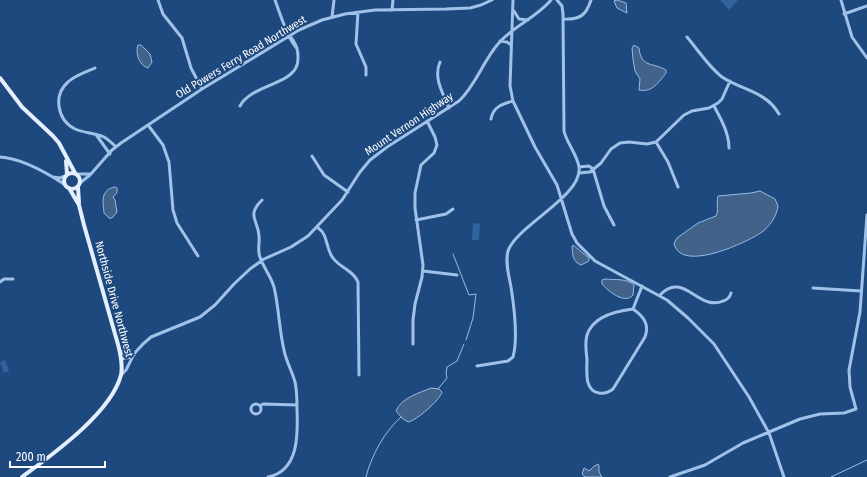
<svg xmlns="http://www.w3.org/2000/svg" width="867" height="477" font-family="'Fira Sans Condensed',sans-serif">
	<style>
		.green { fill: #31639c }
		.water { fill: #426289; stroke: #95bde9 }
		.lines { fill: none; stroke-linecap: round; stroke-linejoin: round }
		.stream { stroke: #95bde9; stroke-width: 1 }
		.minor { stroke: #a1c2e8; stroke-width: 3 }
		.major { stroke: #e4eefe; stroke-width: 4 }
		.labels { text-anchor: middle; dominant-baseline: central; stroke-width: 4; stroke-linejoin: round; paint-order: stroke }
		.street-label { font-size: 11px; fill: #fff; stroke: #1e497e }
	</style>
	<rect width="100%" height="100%" fill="#1e497e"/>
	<path class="green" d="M720 0H738L729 10Z
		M473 223 480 224 479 240H472V239Z
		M5 360 9 371 4 373 0 362Z"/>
	<path class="water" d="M617 0 626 3 627 13 617 8 614 1Z
		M138 45H141L150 54 152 62 148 68C139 65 135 53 138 45Z
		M634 45 639 48C641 68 652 62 666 70V73C659 82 652 93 639 90L640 79 635 71 633 59 632 48Z
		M115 187 117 188C118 193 116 194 113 197L115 200 117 212 112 218H109L104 213C103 202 100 190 115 187Z
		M760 191 775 199 778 206C777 216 769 227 762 232 748 242 680 274 674 243L677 238 698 223 716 216C719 210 716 202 718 196L751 193Z
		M573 245 589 258V261L581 265C572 261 573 255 572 246Z
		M605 279C614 280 627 278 634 285L633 295C625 305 608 291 602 284V280Z
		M431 388 439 389 442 392C440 400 416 421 408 422L402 418 396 411C401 398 419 393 431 388Z
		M598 464 599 466V472L602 477H585L582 474 584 468 589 471 593 467Z"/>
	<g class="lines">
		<path class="stream" d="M453 254 469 295 476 294 473 318 466 340
			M438 389 447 378 446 374 447 367 457 361 464 344
			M366 477C371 456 385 431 401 417
			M831 477 867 460"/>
		<path class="minor" d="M158 0 163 14 182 38 191 68 202 89
			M275 0C279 11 289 43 297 48
			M513 0 510 86 513 101 535 147 557 185 572 234 577 243 595 261 667 300 688 318 714 344 749 397 769 433 784 477
			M841 0 852 37 867 58
			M392 10 393 0
			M514 11 519 19 528 20
			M358 12 356 44 366 67V75
			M844 14 867 6
			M332 17 334 0
			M563 19C579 20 586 16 591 0
			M687 37C698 50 709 67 722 77 741 90 766 91 779 114
			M500 41 507 42 511 45
			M440 62C433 78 443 93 449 108
			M95 68C86 72 75 75 68 82 53 95 57 120 75 129 84 133 95 133 104 137 109 140 112 143 116 147
			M240 106C251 85 291 85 297 65 298 63 298 59 298 56 298 48 295 42 290 36
			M714 106C721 119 729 133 729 148
			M491 119C493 107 502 104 513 101
			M148 125 163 145 169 162 173 210 177 223 198 256
			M97 136 110 154
			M656 142 668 162 678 187
			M312 156 324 175 348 192
			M0 157C20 158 47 173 64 184
			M579 167 589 166 593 169
			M593 169 604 206 614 225
			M579 173 590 172 601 163 611 149 620 143 629 142 647 144 656 142 684 115 692 111 709 108 718 103 722 99 730 81
			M77 174H91
			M53 177 60 178 65 176
			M80 183 90 175 112 150 121 143 202 89 299 30 322 20 345 14 375 10 446 9 470 8 481 5 492 0
			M262 200C246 216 258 219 259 236 260 243 257 250 260 257 263 267 271 276 274 287 279 308 279 329 284 350 286 361 292 371 295 382 297 390 297 400 297 409 298 434 299 471 268 477
			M416 220 446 214 453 209
			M317 227C329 235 325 248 333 258 340 268 353 270 358 282L359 375
			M423 271 457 275
			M0 282 4 279H13
			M813 288 861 291
			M660 295C683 270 699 312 723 301 727 300 730 297 731 293
			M633 309C643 316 650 324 645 337L613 389C609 392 605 394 599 393 584 391 587 371 587 359 586 352 585 342 587 335 593 316 616 311 633 309Z
			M633 309 642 286
			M413 344V320L415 304 422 277 423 265 415 208V193L421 165 434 153 437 145 435 137 427 121
			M120 351 127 355H134
			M121 359 128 358 132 356 143 344 151 337 200 317 215 305 234 284 250 269 264 259 291 247 308 236 342 200 360 172 370 160 387 147 459 101C476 85 483 61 498 44 513 26 536 18 551 0
			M477 366 508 361 513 357C518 339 514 306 511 287 509 276 505 263 508 251 516 226 583 196 579 167 577 154 567 144 564 131L563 14 562 6 557 0
			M121 375 126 370 133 356
			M251 409a5 5 0 1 1 10 0a5 5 0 1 1-10 0Z
			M260 406 263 404 297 405
			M670 477 705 465 743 443 800 419 820 414 844 413 856 409 850 387 849 370 860 312 867 215"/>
		<path class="major" d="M0 78 22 107 53 136 59 143 75 173
			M66 161 67 174
			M64 181a8 8 0 1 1 16 0a8 8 0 1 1-16 0Z
			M78 187 79 203
			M22 477C53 454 111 413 121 375 123 366 121 357 119 348L84 225 79 205 69 188"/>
	</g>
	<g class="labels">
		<g class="street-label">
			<text transform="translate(241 57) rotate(-31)">Old Powers Ferry Road Northwest</text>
			<text transform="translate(409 124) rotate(-34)">Mount Vernon Highway</text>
			<text transform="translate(114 299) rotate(75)">Northside Drive Northwest</text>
		</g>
	</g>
	<path d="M10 461v6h95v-6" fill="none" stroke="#ffffff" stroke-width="2"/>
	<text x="16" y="461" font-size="12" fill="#ffffff" stroke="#1e497e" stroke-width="3" paint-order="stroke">200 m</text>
</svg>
